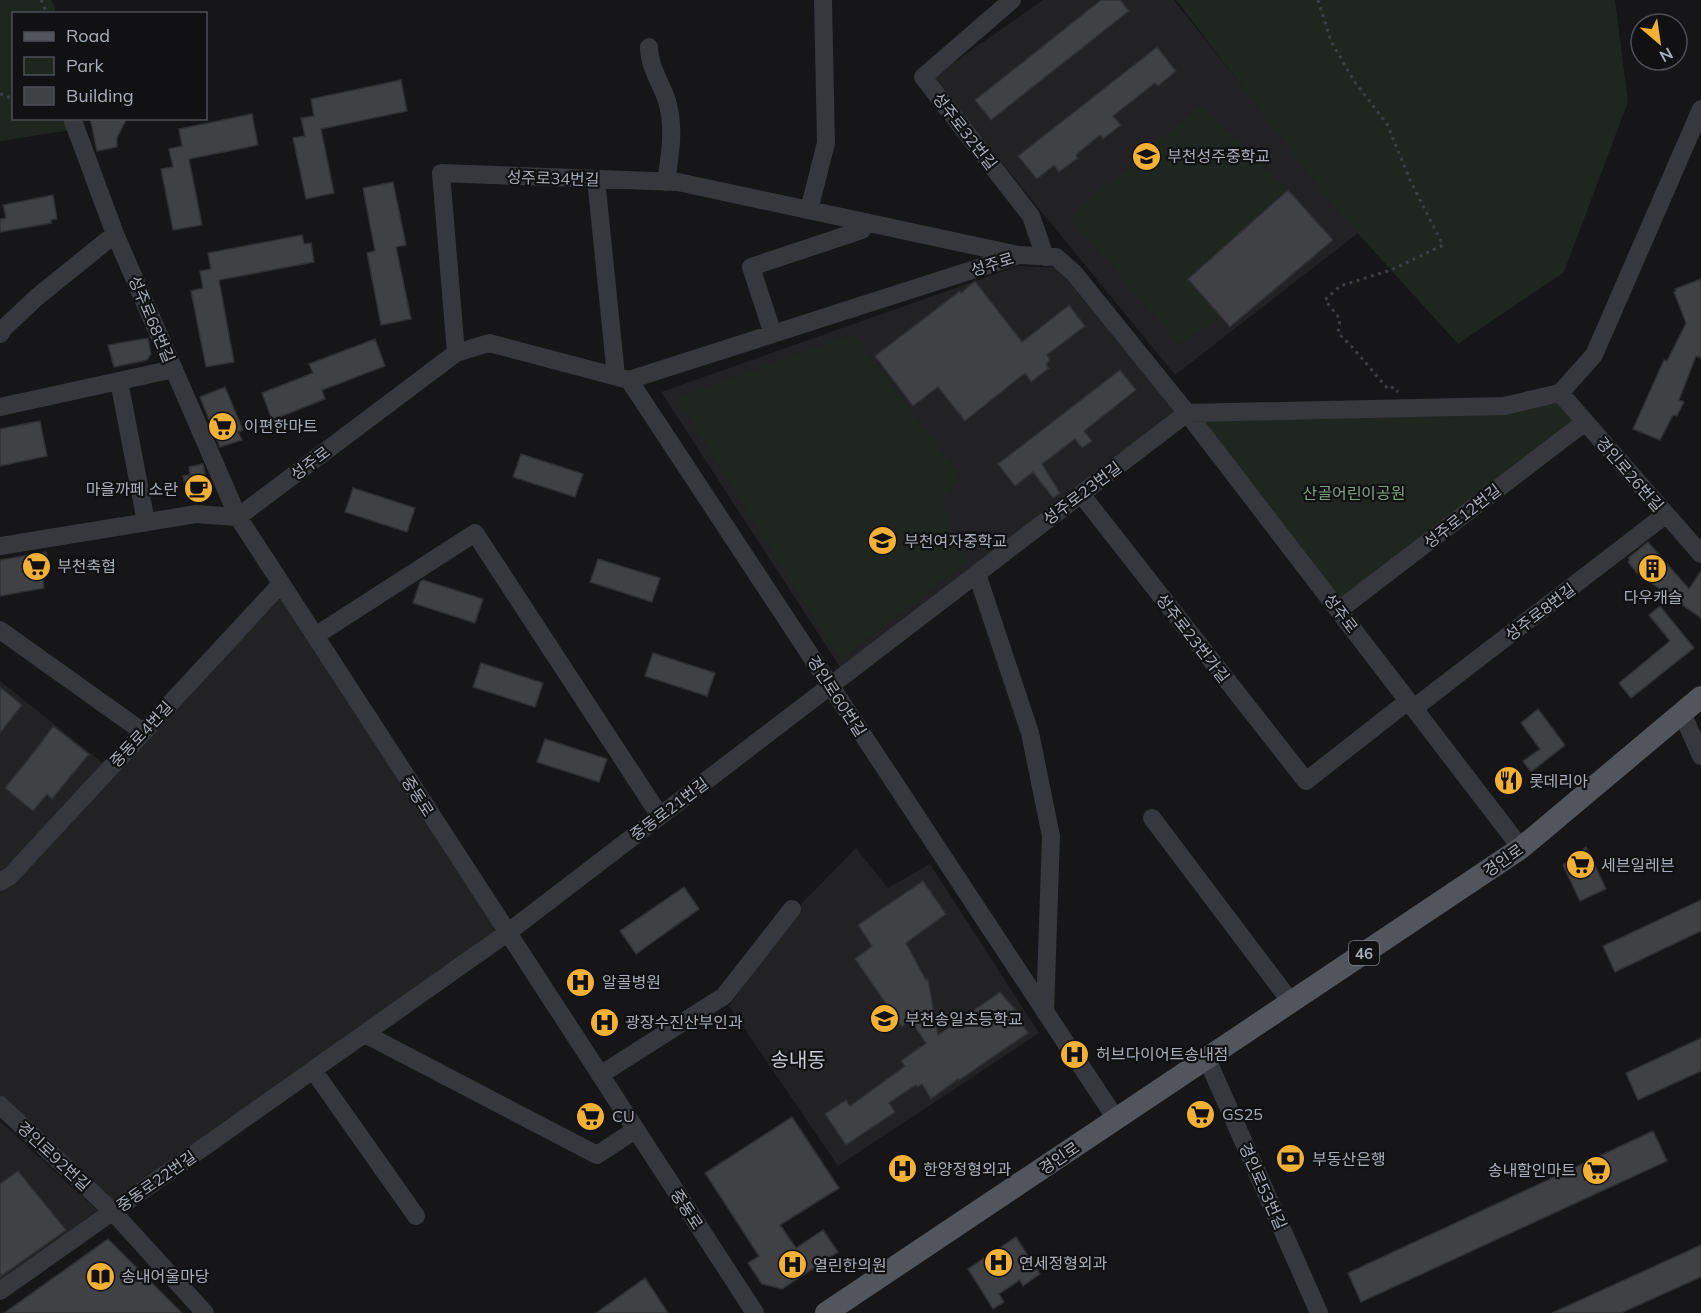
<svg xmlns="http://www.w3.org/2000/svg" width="1701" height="1313" font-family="Mulish,'Noto Sans KR',sans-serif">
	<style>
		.built { fill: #222225 }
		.green { fill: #1e261f }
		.building { fill: #404145; stroke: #303034; stroke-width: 1.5 }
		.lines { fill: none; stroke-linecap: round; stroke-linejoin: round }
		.path { stroke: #3d3f44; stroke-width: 3; stroke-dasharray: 3 4.5; stroke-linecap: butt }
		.minor { stroke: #37383d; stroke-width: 18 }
		.major { stroke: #53555c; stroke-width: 22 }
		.labels { text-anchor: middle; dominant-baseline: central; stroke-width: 4.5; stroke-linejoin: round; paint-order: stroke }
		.shield { fill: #111113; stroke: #7b7e86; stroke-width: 1.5 }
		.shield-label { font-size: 15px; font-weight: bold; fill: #a8adb8 }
		.street-label { font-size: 16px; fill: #a8adb8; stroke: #111113 }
		.poi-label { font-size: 16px; fill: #a8adb8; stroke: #111113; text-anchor: start }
		.park-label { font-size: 16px; fill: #7fa381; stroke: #111113 }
		.quarter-label { font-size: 20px; fill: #c9ccd4; stroke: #111113 }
	</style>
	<rect width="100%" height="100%" fill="#161618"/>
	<path class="built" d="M1043 0H1174L1358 233 1175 375 932 78Z
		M1018 266 1058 268 1176 412 842 670 661 392Z
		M287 592 507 933 120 1207 0 1099V882L10 875Z
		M0 681 104 764 0 873Z
		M856 848 888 888 930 864 1039 1033 838 1166 729 1006 803 902Z
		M0 1121 100 1213 0 1285Z"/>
	<path class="green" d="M0 0H51L55 6V13L14 14V118L69 119 72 130 0 141Z
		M1176 0H1615L1628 102 1564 272 1458 344 1334 207Z
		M1200 105 1288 190 1188 279 1221 317 1179 345 1070 217Z
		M853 334 960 476 944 499 947 527 965 563 840 660 677 398Z
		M1559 398 1578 421 1339 605 1197 417Z"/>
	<path class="building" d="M1101 0H1120L1129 11 991 120 975 100Z
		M1157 47 1176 71 1158 86 1155 83 1113 116 1121 125 1103 139 1100 135 1076 155 1078 158 1059 172 1054 165 1037 179 1018 156Z
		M401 80 407 111 321 129 334 193 306 199 293 138 305 136 301 118 314 116 311 99Z
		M252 114 258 145 189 159 202 225 173 230 161 169 173 167 169 149 182 146 179 129Z
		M90 118H127L117 138V147L97 151Z
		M393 182 406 245 396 247 411 319 381 325 367 253 375 251 363 188Z
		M1288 190 1333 240 1230 327 1188 279Z
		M53 195 57 219 51 220V223L0 232V219L6 218 3 205Z
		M302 235 304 244 311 243 314 262 219 280 234 362 206 367 191 291 203 288 200 271 211 269 208 253Z
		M1701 279V358L1696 356 1679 400 1684 402 1677 416 1673 415 1660 440 1633 429 1664 360 1667 361 1686 323 1674 292 1676 291 1675 289Z
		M975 281 1022 342 1069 305 1085 326 1047 355 1050 360 1046 364 1049 368 1031 382 1025 373 965 421 938 387 913 406 875 356 960 291 961 293Z
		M148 338 151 354 147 360 114 367 108 345Z
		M375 339 385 366 322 390 325 399 272 420 262 393 313 373 309 364Z
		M1120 370 1136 390 1084 431 1092 441 1082 448 1075 439 1042 464 1060 493 1053 498 1033 472 1015 486 998 464Z
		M225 387 243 430 238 432 242 440 220 447 200 397Z
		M40 421 47 456 0 466V429Z
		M521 454 583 474 575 497 513 477Z
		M203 464 209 493 188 497 183 476 190 475 189 467Z
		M353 488 415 508 407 532 345 512Z
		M1648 542 1689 589 1701 571V618L1637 573 1628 562 1630 560 1628 558Z
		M46 552 50 571 43 580 44 588 0 596V560Z
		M598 559 660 578 652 602 590 582Z
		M423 580 483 599 475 623 413 603 420 582Z
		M1660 606 1694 648 1631 698 1619 683 1670 641 1649 615Z
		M653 653 715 673 707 696 645 676Z
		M481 663 543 683 535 707 473 687Z
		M0 687 22 705 0 733Z
		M1538 709 1565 745 1531 772 1523 761 1540 749 1521 723Z
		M53 726 89 754 52 799 47 794 33 811 5 788 38 747Z
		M545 739 607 759 599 782 537 762Z
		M1586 847 1606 889 1580 901 1563 865Z
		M923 881 946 914 906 943 926 980 928 979 938 1035 1000 992 1014 1008 1018 1014 1020 1021 1028 1033 959 1080 958 1079 931 1099 922 1084 918 1087 916 1085 889 1103 895 1112 846 1145 825 1114 846 1100 850 1106 905 1066 901 1061 926 1043 910 1020 902 1027 855 959 872 946 858 925Z
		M684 887 699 909 636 954 620 931Z
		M1701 900V931L1615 972 1603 946Z
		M1701 1038V1071L1638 1100 1626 1073Z
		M792 1117 839 1188 780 1225 796 1248 823 1230 838 1252 782 1289 762 1284 748 1263 759 1256 705 1173Z
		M1653 1131 1667 1161 1361 1302 1348 1273Z
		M18 1171 66 1230 0 1277V1184Z
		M1016 1237 1040 1274 1023 1286 1020 1280 999 1294 1004 1302 993 1309 968 1269Z
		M108 1239 182 1313H4Z
		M1701 1245V1277L1621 1313H1552Z
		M645 1278 668 1313H596Z"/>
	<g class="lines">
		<path class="path" d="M41 0 47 14
			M1318 0 1331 41 1354 81 1387 124 1410 180 1443 245 1391 270 1340 286 1325 300 1340 319 1338 333 1353 348 1388 389 1394 387 1398 392
			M0 94 14 99"/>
		<path class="minor" d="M1012 0 923 77 1031 216 1045 257
			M649 47C649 67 661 82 667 101 675 128 670 155 666 182
			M72 118 115 234 238 517 755 1313
			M596 179 616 376
			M809 210 826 143 823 0
			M0 334 4 328 37 297 115 234
			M773 334 751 267 862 230 866 222
			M456 353 441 173 678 182 1018 255
			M629 380 1116 1119
			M119 381 146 522
			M1560 393 1701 554
			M0 407 174 369
			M1187 413 1504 406 1560 393 1594 355 1701 109
			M1081 494 1306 781 1408 701
			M0 546 196 514 238 517 456 353 489 343 629 380 1019 255 1056 257 1074 273 1187 413 1521 848
			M977 574 1030 733 1051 836 1045 1012
			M1339 610 1585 422
			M0 630 143 732
			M315 636 475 533 660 816
			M1414 708 1665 515
			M1682 713 1701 756
			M1152 818 1291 1002
			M0 882 10 876 281 584
			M365 1034 597 1155 635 1130
			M1207 1059 1319 1313
			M313 1070 416 1216
			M600 1075 724 996 792 909
			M0 1105 113 1212 205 1313
			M0 1291 507 933 1187 413"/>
		<path class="major" d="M826 1313 1521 848 1701 697"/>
	</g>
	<defs>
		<symbol id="school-disc" viewBox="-11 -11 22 22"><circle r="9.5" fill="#f2b134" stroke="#111113"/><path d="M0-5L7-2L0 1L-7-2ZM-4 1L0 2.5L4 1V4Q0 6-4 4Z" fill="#111"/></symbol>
		<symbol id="supermarket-disc" viewBox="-11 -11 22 22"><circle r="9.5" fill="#f2b134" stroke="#111113"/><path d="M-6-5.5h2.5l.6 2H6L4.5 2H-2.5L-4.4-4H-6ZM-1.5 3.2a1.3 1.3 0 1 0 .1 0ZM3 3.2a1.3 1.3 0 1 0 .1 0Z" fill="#111"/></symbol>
		<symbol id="cafe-disc" viewBox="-11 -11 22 22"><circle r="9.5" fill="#f2b134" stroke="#111113"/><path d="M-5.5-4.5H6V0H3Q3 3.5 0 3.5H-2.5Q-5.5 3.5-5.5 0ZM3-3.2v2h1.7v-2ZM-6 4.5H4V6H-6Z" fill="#111"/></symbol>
		<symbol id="building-disc" viewBox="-11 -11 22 22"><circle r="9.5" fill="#f2b134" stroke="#111113"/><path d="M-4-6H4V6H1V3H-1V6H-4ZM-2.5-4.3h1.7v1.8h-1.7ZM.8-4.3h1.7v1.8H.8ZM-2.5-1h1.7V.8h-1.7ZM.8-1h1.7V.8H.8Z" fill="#111"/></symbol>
		<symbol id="restaurant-disc" viewBox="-11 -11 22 22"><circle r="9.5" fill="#f2b134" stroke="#111113"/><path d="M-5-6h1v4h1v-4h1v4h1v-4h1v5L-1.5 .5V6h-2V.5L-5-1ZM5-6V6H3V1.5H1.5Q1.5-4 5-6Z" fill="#111"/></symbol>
		<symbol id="hospital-disc" viewBox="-11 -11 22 22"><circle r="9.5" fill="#f2b134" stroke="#111113"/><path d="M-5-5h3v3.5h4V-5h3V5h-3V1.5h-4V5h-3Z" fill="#111"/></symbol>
		<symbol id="bank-disc" viewBox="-11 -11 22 22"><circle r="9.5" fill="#f2b134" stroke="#111113"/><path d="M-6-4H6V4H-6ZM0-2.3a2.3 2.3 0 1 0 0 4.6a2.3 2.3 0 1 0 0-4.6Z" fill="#111"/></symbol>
		<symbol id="library-disc" viewBox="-11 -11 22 22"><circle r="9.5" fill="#f2b134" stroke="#111113"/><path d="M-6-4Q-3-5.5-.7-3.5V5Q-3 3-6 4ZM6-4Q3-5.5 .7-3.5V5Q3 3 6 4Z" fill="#111"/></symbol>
	</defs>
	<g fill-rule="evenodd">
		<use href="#school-disc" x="1130" y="140" width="33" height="33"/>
		<use href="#supermarket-disc" x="206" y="410" width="33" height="33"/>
		<use href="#cafe-disc" x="182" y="472" width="33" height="33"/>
		<use href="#school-disc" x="866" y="524" width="33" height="33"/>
		<use href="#supermarket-disc" x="20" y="550" width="33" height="33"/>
		<use href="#building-disc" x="1636" y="552" width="33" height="33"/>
		<use href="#restaurant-disc" x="1492" y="764" width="33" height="33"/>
		<use href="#supermarket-disc" x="1564" y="848" width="33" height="33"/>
		<use href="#hospital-disc" x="564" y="966" width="33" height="33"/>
		<use href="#school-disc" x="868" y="1002" width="33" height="33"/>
		<use href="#hospital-disc" x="588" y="1006" width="33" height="33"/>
		<use href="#hospital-disc" x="1058" y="1038" width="33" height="33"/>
		<use href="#supermarket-disc" x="1184" y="1098" width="33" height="33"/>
		<use href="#supermarket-disc" x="574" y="1100" width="33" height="33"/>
		<use href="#bank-disc" x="1274" y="1142" width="33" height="33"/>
		<use href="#hospital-disc" x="886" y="1152" width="33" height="33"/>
		<use href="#supermarket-disc" x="1580" y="1154" width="33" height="33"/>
		<use href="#hospital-disc" x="982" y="1246" width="33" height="33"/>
		<use href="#hospital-disc" x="776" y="1248" width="33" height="33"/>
		<use href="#library-disc" x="84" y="1260" width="33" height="33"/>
	</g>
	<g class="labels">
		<rect class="shield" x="1349" y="941" width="30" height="24" rx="4.5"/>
		<g class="shield-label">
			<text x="1364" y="953">46</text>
		</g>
		<g class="street-label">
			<text transform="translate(965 131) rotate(52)">성주로32번길</text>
			<text transform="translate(553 178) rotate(2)">성주로34번길</text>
			<text transform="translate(992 264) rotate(-17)">성주로</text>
			<text transform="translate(152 319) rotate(67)">성주로68번길</text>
			<text transform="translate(310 463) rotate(-37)">성주로</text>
			<text transform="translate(1630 474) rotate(49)">경인로26번길</text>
			<text transform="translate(1082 493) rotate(-37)">성주로23번길</text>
			<text transform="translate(1462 516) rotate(-38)">성주로12번길</text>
			<text transform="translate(1540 612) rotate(-37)">성주로8번길</text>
			<text transform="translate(1341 613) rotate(53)">성주로</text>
			<text transform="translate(1193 638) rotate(52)">성주로23번가길</text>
			<text transform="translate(837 696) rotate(57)">경인로60번길</text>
			<text transform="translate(141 734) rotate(-47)">중동로4번길</text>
			<text transform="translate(418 796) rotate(57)">중동로</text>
			<text transform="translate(669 809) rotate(-37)">중동로21번길</text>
			<text transform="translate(1503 860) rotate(-35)">경인로</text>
			<text transform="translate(54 1156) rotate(43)">경인로92번길</text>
			<text transform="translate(1059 1158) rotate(-34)">경인로</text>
			<text transform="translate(156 1181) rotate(-35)">중동로22번길</text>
			<text transform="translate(1263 1186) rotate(66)">경인로53번길</text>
			<text transform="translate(687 1209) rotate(57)">중동로</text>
		</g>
		<g class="poi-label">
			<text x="1167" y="156">부천성주중학교</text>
			<text x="244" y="426">이편한마트</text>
			<text x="178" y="489" text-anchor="end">마을까페 소란</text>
			<text x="904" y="541">부천여자중학교</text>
			<text x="57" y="566">부천축협</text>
			<text x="1653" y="597" text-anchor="middle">다우캐슬</text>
			<text x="1529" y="781">롯데리아</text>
			<text x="1601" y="865">세븐일레븐</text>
			<text x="602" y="982">알콜병원</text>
			<text x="905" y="1019">부천송일초등학교</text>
			<text x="625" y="1022">광장수진산부인과</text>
			<text x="1096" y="1054">허브다이어트송내점</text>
			<text x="1222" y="1114">GS25</text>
			<text x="612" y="1116">CU</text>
			<text x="1312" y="1159">부동산은행</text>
			<text x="923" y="1169">한양정형외과</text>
			<text x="1576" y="1170" text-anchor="end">송내할인마트</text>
			<text x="1019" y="1263">연세정형외과</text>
			<text x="813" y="1265">열린한의원</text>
			<text x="121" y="1276">송내어울마당</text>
		</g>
		<g class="park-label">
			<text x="1354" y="493">산골어린이공원</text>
		</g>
		<g class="quarter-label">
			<text x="798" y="1059">송내동</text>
		</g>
	</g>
	<rect x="12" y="12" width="195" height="108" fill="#111113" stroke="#4d4f55" stroke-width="1.5"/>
	<rect x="24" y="32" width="30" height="9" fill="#53555c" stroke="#4d4f55" stroke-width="1.5"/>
	<text x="66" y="42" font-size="18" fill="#a8adb8">Road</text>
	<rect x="24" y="57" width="30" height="18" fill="#1e261f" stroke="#4d4f55" stroke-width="1.5"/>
	<text x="66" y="72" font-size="18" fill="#a8adb8">Park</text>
	<rect x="24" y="87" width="30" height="18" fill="#404145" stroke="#4d4f55" stroke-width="1.5"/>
	<text x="66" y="102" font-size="18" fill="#a8adb8">Building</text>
	<g transform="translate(1659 42) rotate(151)"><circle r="28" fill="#111113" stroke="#4d4f55" stroke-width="1.5"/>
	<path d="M0-4.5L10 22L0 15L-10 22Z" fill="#f2b134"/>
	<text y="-9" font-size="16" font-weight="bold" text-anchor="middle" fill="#a8adb8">N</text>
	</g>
</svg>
